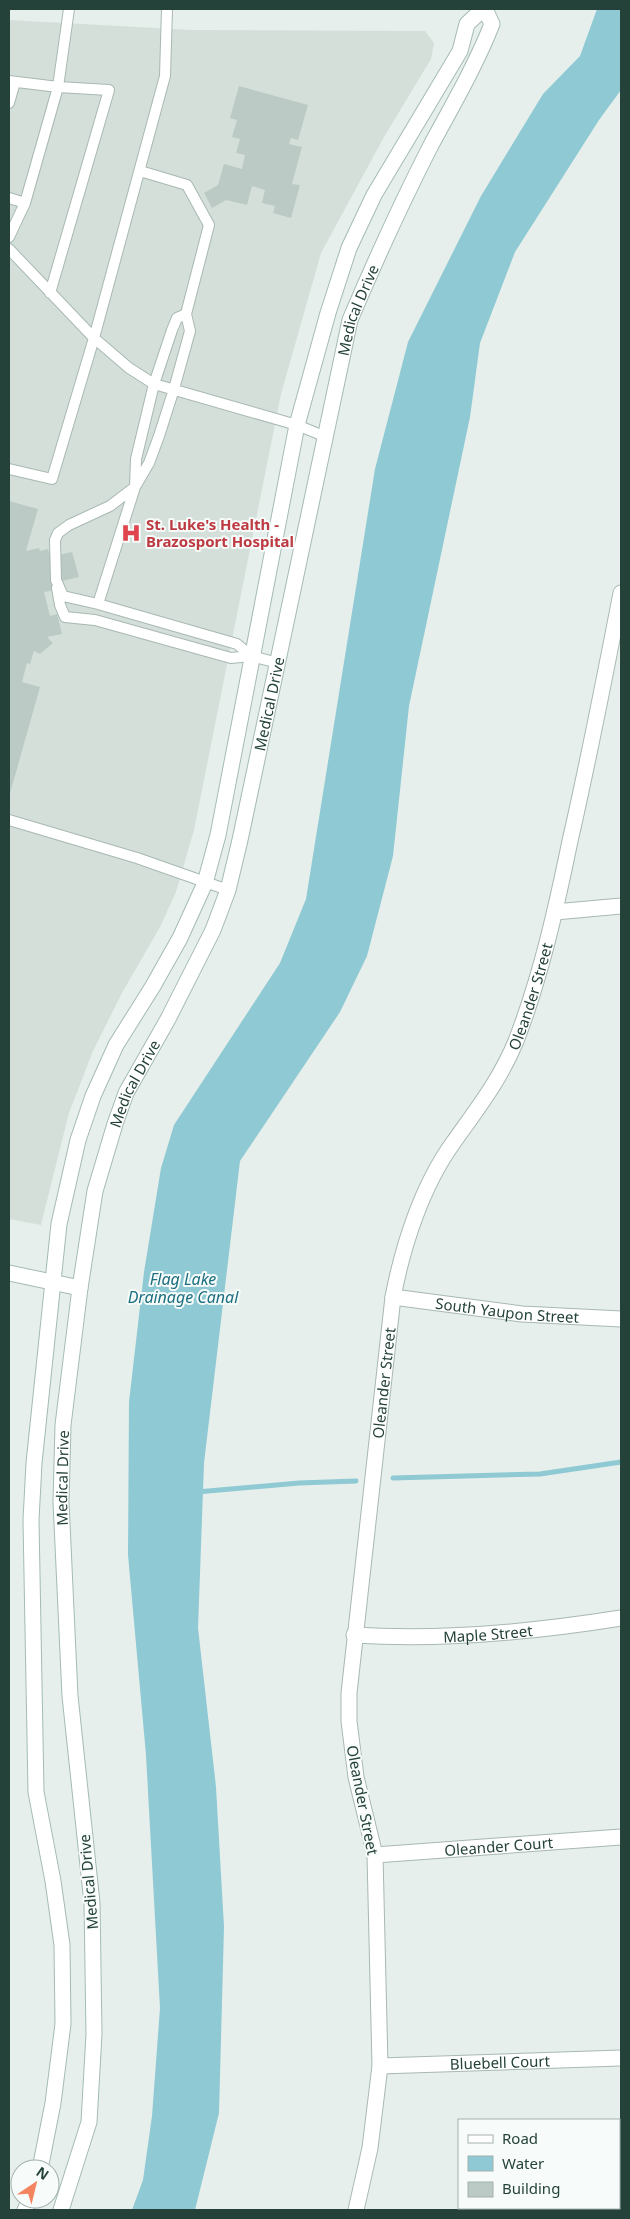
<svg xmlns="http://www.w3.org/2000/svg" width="630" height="2219" font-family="'Noto Sans',sans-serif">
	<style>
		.built { fill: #d4dfda }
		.water { fill: #8ec9d4 }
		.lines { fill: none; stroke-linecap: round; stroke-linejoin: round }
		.stream { stroke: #8ec9d4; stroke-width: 5 }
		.building { fill: #bbcac4 }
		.lane-casing { stroke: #a8b8b2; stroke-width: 12 }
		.street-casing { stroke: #a8b8b2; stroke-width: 17 }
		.secondary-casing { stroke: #a4bbb3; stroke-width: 17 }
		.lane { stroke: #fff; stroke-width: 10 }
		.street { stroke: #fff; stroke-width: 15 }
		.secondary { stroke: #fff; stroke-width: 15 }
		.labels { text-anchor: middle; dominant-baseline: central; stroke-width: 4; stroke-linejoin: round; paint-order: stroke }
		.street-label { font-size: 15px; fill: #24423a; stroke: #f7fbf9 }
		.health-label { font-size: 15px; font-weight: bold; fill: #be3a42; stroke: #f7fbf9; text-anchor: start }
		.water-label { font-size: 16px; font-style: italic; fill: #1c6f80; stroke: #f7fbf9 }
	</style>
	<rect width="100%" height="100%" fill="#e6efeb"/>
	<path class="built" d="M9 20 192 30 425 31 434 43 431 59 384 137 321 253 281 394 194 830 176 892 160 927 122 993 93 1051 69 1113 41 1225 9 1219Z"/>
	<path class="water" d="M597 9H621V90L599 120 515 252 480 343 470 417 409 706 393 856 367 956 340 1012 240 1161 204 1463 198 1628 216 1787 224 1927 219 2113 195 2210H132L143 2180 152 2116 160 2008 146 1755 128 1555 129 1402 144 1272 161 1168 174 1125 280 963 306 899 375 469 408 342 481 196 543 94 580 56Z"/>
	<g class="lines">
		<path class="stream" d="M393 1478 540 1474 621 1462
			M197 1492 299 1483 356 1481"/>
	</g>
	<path class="building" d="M239 86 308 105 298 140 291 138 289 144 302 147 292 184 300 185 291 218 273 213 275 206 262 203 265 190 252 186 247 205 226 200 212 208 204 193 218 185 224 164 242 169 245 155 236 153 240 139 232 137 237 120 230 118Z
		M9 501 38 509 26 551 39 548 40 551 48 549 50 557 72 552 79 577 54 583 56 590 44 592 50 616 57 614 62 634 47 637 53 643 40 654 34 651 30 664 27 663 22 682 40 687 9 797Z"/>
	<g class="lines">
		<defs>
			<path id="lane" d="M9 81 58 87 109 90 50 293
				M9 103 15 82
				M140 171 187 185 209 225 186 314
				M9 198 25 203
				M9 237 25 203 58 87 69 9
				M9 249 94 338 129 368 154 384 297 425 326 437
				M9 469 52 479 94 338 165 76 167 9
				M135 487 110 506 69 525 58 533 55 540 56 580 63 596 98 604 237 644 251 656
				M57 588 60 605 65 617 95 620 231 658 251 656 278 663
				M98 604 135 487 149 463 159 436 174 389 190 331 186 314 177 318 172 330 154 384 136 459 135 487
				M9 820 137 858 228 890"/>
			<g id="street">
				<path d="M555 912 621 906"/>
				<path id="s1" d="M393 1297 522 1314 621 1319"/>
				<path id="s2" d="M354 1635C443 1641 533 1632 621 1618"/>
				<path id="s3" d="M375 1855 621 1837"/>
				<path id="s4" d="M380 2066 621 2058"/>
				<path id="s5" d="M356 2210 370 2148 380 2066 375 1855 356 1777 349 1721V1693L393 1297C403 1245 422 1186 453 1143 477 1109 500 1080 516 1041 541 976 556 909 570 841 589 758 605 676 621 593"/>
			</g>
			<g id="secondary">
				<path d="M9 1273 80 1288"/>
				<path d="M40 2169 53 2103 63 2024 62 1945 53 1881 36 1792 31 1520 34 1463 59 1224 78 1140 93 1096 116 1045 153 986 180 938 205 883 218 835 297 425 328 313 349 248 374 195 460 51 467 24 483 9"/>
				<path d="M25 2210 30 2199"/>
				<path id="s6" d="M61 2210 89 2122 94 2034 92 1903 70 1696 61 1502 63 1425 80 1288 95 1191 115 1124 126 1093 168 1019 213 930 228 890 240 840 350 320C375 261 401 204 430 147 452 106 475 67 492 24L485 9"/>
			</g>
		</defs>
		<use href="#lane" class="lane-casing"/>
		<use href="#street" class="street-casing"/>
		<use href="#secondary" class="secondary-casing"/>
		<use href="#lane" class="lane"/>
		<use href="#street" class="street"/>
		<use href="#secondary" class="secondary"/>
	</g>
	<defs>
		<symbol id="hospital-bare" viewBox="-9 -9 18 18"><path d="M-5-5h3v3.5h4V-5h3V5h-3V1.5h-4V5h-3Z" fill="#e0444e" stroke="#f7fbf9" stroke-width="2.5" paint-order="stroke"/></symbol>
	</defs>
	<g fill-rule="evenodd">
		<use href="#hospital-bare" x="117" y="519" width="28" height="28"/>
	</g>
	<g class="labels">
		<g class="street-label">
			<text stroke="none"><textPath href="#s6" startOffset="1952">Medical Drive</textPath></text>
			<text stroke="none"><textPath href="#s6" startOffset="1548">Medical Drive</textPath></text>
			<text stroke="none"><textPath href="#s5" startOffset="1254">Oleander Street</textPath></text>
			<text stroke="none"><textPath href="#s6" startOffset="1142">Medical Drive</textPath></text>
			<text stroke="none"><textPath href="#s1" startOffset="115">South Yaupon Street</textPath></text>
			<text stroke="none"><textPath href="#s5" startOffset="834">Oleander Street</textPath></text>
			<text stroke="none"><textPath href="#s6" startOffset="738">Medical Drive</textPath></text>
			<text stroke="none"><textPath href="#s2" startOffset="134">Maple Street</textPath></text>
			<text transform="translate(363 1800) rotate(79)">Oleander Street</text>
			<text stroke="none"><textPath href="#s3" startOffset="124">Oleander Court</textPath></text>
			<text transform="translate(88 1882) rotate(-95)">Medical Drive</text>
			<text stroke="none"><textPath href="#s4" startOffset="120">Bluebell Court</textPath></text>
		</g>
		<g class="health-label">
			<text x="146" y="524">St. Luke's Health -<tspan x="146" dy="17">Brazosport Hospital</tspan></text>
		</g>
		<g class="water-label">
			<text x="183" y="1279">Flag Lake<tspan x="183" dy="18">Drainage Canal</tspan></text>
		</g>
	</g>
	<rect width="630" height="2219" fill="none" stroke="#24423a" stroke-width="20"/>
	<rect x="458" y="2119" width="162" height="90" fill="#f7fbf9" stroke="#a3b1ad"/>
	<rect x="468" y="2135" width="25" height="8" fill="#ffffff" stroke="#a3b1ad"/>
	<text x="502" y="2144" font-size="15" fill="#24423a">Road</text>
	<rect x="468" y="2156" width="25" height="15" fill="#8ec9d4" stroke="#a3b1ad"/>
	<text x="502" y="2169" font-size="15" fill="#24423a">Water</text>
	<rect x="468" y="2182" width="25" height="15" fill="#bbcac4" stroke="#a3b1ad"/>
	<text x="502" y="2194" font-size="15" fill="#24423a">Building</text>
	<g transform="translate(35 2184) rotate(35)"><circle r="24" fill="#f7fbf9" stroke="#a3b1ad"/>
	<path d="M0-4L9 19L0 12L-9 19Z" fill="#f4845f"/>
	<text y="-8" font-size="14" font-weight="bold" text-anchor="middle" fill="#24423a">N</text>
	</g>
</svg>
